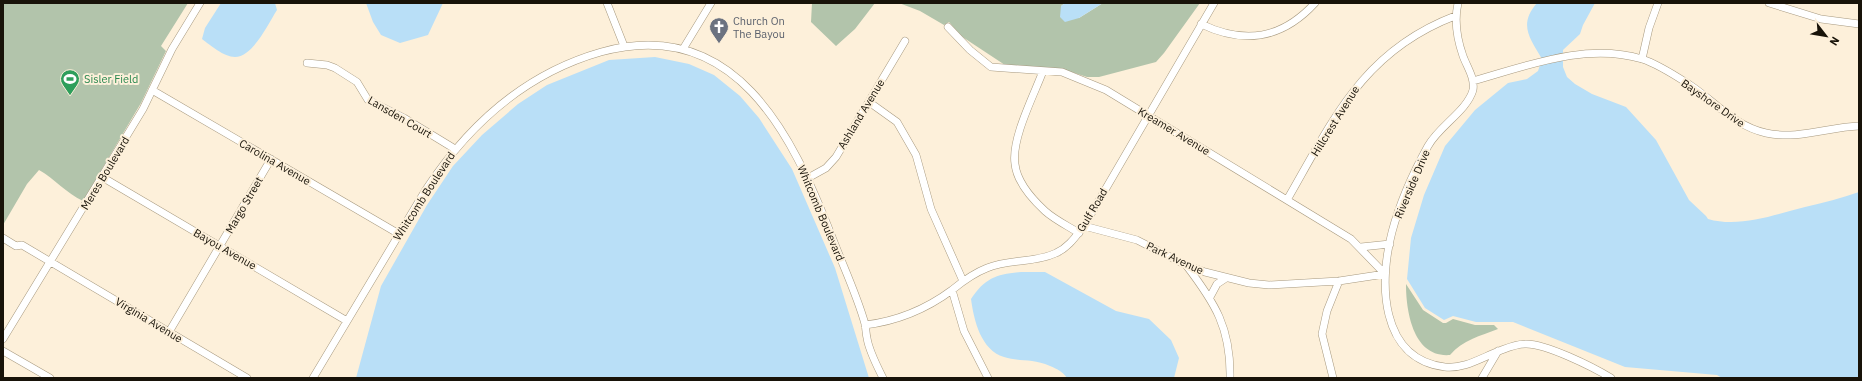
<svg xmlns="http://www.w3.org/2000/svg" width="1862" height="381" font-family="'IBM Plex Sans',sans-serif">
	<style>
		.green { fill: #b2c4ab }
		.water { fill: #b9dff7 }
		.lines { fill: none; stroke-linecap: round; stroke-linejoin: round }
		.minor-casing { stroke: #a7997f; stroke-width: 8 }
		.minor { stroke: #fff; stroke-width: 7 }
		.labels { text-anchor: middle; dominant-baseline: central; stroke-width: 4; stroke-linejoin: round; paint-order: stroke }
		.worship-label { font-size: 11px; fill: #5b616d; stroke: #fdf0da; text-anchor: start }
		.leisure-label { font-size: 11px; fill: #27864d; stroke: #fdf0da; text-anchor: start }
		.street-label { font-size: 11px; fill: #181309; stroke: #fdf0da }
	</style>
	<rect width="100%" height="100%" fill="#fdf0da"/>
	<path class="green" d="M3 3H188L161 46 166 51 141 103 83 201C66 193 55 179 39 170L27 184 3 225Z
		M812 3H875L855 29 836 46 811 22Z
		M899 3H1065L1061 6 1079 18 1103 3H1200L1164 53 1156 62 1099 77H1087L1062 69 1005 65 961 36 949 22 944 25 920 11Z
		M1406 284 1423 310 1443 323H1446L1453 319 1475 325H1494L1498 329C1480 336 1463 340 1450 355 1413 358 1406 311 1406 284Z"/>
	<path class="water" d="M221 3H275L277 10C268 24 253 57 235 57 224 57 210 45 202 39L205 28Z
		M366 3H443L428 35 400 43 381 35 373 22Z
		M1065 3H1103L1079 18 1065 22 1060 17 1061 6Z
		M1537 3H1595L1583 25 1580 34 1563 50V67L1567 77 1575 84 1592 94 1626 107 1656 140 1689 200 1706 216 1708 219C1739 228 1774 215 1805 207 1823 203 1842 198 1859 192V378H1722L1717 375 1625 367 1513 322H1476L1453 316 1444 320 1425 308 1407 279 1411 238 1424 195 1445 146 1475 110 1508 83 1527 79 1538 71 1542 59C1530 38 1518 25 1537 3Z
		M655 57 689 64 714 75 740 96 759 118 792 169 835 268 869 378H356L381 286 427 205 453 166 482 135 518 104 547 85 609 60Z
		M1021 272H1045L1116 311 1149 319 1171 340 1179 358 1174 378H1067C1062 371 1057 369 1050 366 1032 358 1020 362 1004 357 981 350 974 321 971 299 985 278 997 274 1021 272Z"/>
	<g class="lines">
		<defs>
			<path id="minor" d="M607 3 624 46
				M1458 3C1454 21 1457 39 1463 56 1467 67 1475 78 1473 90 1467 111 1439 126 1428 146 1413 173 1400 202 1392 232 1379 281 1379 359 1445 367 1464 369 1481 358 1499 351 1507 348 1516 344 1525 344 1545 343 1593 367 1611 378
				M1769 3 1821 19 1859 24
				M1201 24C1245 45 1282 39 1315 3
				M948 27 970 50 991 67 1062 72 1106 90 1351 239 1385 274
				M683 49 711 3
				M1642 59 1649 28 1658 3
				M307 63 327 65 335 68 357 82 368 100 404 118 455 149
				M1043 71C1034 95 1011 139 1015 164 1017 183 1032 199 1045 211 1055 220 1068 226 1079 233
				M1473 81C1527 66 1586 42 1642 59 1658 64 1676 76 1690 85 1716 102 1734 126 1766 133 1798 140 1828 127 1859 126
				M152 90 399 234
				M869 102 897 122 916 155 931 209 963 281
				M102 177 347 321
				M808 178 826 168 836 157 905 41
				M1287 200C1333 120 1363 51 1455 16
				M1084 226 1137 240 1186 265 1205 272 1249 283 1269 285 1339 281 1385 274
				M3 238 16 246 22 245 247 378
				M1361 247 1390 244
				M1186 265C1215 303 1231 328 1230 378
				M952 290 964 331 988 378
				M1210 297 1217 284 1226 278
				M865 325C898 321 925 310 952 290 963 281 974 273 987 268 1009 259 1035 263 1056 253 1068 248 1076 236 1084 226L1214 3
				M169 332 271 159
				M3 339 143 109 172 49 200 3
				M3 351 50 378
				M313 378 425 191C468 125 524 74 601 52 734 15 792 133 832 237 843 266 857 295 865 324 866 329 866 334 867 338 869 351 877 366 883 378
				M1333 378 1322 334 1327 311 1339 281
				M1482 378 1498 351"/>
		</defs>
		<use href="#minor" class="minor-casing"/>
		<use href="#minor" class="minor"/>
	</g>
	<defs>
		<symbol id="church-pin" viewBox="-11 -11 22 30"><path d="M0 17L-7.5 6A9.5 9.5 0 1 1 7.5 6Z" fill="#6b7280" stroke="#fdf0da"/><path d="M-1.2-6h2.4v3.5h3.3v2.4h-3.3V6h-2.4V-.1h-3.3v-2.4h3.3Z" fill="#fff"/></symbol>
		<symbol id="stadium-pin" viewBox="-11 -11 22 30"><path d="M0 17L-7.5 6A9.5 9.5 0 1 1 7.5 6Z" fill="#2e9e5b" stroke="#fdf0da"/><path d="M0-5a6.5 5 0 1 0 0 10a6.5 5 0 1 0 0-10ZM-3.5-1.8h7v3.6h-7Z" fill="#fff"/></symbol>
	</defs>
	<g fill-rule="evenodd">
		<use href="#church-pin" x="708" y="16" width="22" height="30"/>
		<use href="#stadium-pin" x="59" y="68" width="22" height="30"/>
	</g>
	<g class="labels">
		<g class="worship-label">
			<text x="733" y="21">Church On<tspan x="733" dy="13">The Bayou</tspan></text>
		</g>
		<g class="leisure-label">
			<text x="84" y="79">Sisler Field</text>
		</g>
		<g class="street-label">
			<text transform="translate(1713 103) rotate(35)">Bayshore Drive</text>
			<text transform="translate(861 114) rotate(-59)">Ashland Avenue</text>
			<text transform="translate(400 117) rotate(30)">Lansden Court</text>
			<text transform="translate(1335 121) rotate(-58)">Hillcrest Avenue</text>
			<text transform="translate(1174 131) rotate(31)">Kreamer Avenue</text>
			<text transform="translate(275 162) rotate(30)">Carolina Avenue</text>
			<text transform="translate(105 173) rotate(-59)">Meres Boulevard</text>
			<text transform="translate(1412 184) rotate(-67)">Riverside Drive</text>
			<text transform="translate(424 196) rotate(-57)">Whitcomb Boulevard</text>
			<text transform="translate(244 205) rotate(-60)">Margo Street</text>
			<text transform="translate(1092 210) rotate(-59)">Gulf Road</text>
			<text transform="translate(821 213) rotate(67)">Whitcomb Boulevard</text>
			<text transform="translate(225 249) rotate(30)">Bayou Avenue</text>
			<text transform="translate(1175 258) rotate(25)">Park Avenue</text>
			<text transform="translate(149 320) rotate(31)">Virginia Avenue</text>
		</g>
	</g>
	<rect width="1862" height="381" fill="none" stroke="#181309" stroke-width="8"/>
	<g transform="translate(1826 36) rotate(121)" stroke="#fdf0da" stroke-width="3" paint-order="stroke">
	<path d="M0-3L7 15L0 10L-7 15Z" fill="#181309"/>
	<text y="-6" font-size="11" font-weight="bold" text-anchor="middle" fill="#181309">N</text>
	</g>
</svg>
